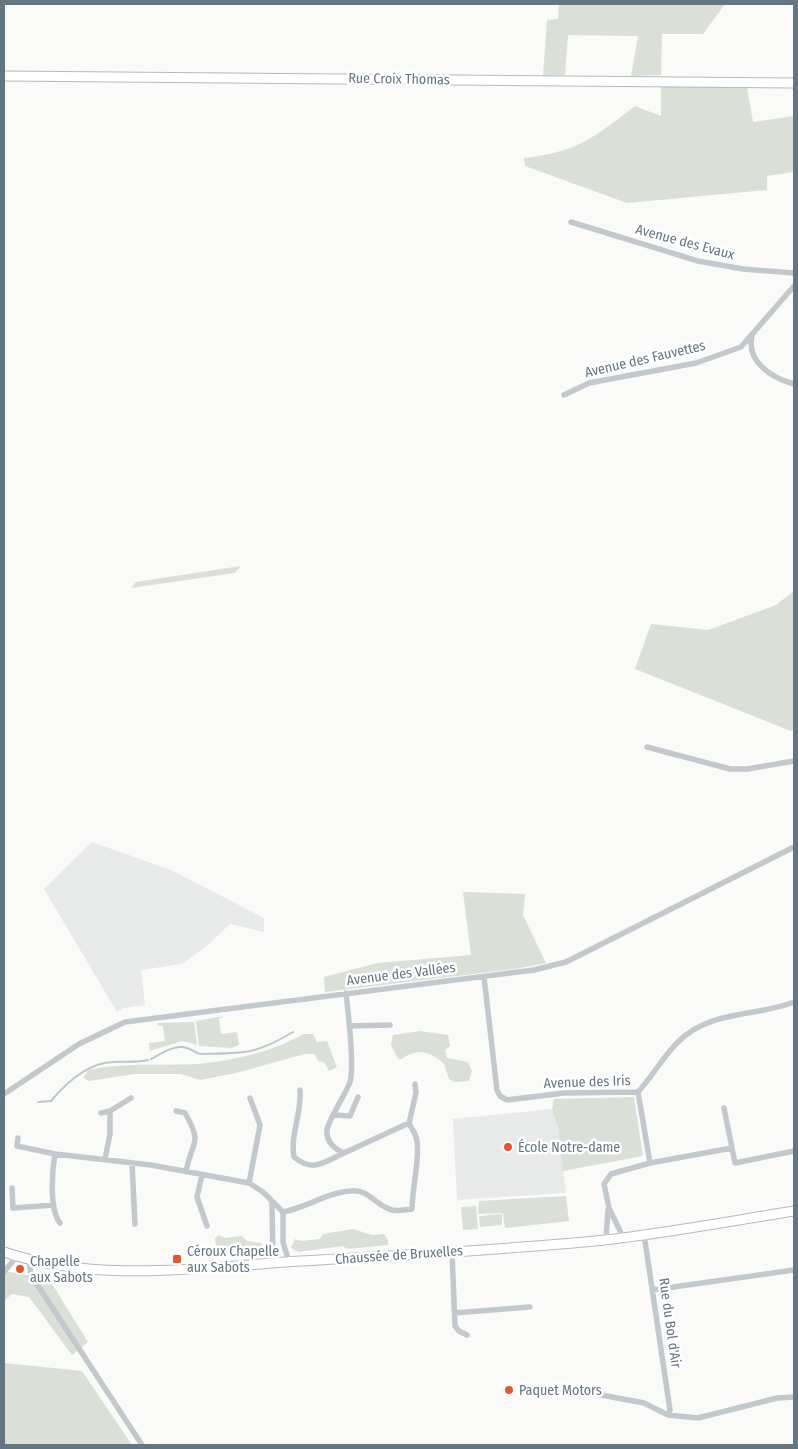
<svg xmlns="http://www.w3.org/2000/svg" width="798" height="1449" font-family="'Fira Sans Condensed',sans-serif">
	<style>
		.built { fill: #e8e9e9 }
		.green { fill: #dadfd7 }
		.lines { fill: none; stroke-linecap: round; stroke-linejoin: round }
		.stream { stroke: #bbc7cb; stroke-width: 2 }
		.secondary-casing { stroke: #b3babf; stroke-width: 11 }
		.street { stroke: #c3c8cc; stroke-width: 5.5 }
		.secondary { stroke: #fff; stroke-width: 9 }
		.poi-dot { fill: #e4572e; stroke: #fff; stroke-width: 2 }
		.labels { text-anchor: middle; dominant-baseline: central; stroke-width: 5; stroke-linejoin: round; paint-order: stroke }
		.street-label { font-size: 14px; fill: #657683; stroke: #fff }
		.poi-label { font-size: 14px; fill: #657683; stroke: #fff; text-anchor: start }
	</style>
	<rect width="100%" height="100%" fill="#fafaf8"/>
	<path class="built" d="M92 842 171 870 264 918V932L230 924 209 944 182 964 141 970 145 1005 123 1008 117 1012 44 889Z
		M552 1109 558 1128 566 1193 457 1200 453 1119Z"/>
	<path class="green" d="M559 4H725L703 34H662L661 75 631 76 638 36 568 35 565 75 543 76 547 20 558 19Z
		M661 87H747L753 122 794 116V172L767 176V190L627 203 525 166 524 158C578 152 593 138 635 106L661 116Z
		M241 566 235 573 131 588 136 582Z
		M794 591V728L791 731 635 669 651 624 708 630 776 605Z
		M463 892 525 894 523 915 546 963 515 969 325 992 324 977 378 963 471 955Z
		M224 1016 219 1019 221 1034 237 1032 239 1045 232 1048 199 1046 196 1021Z
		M194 1022 197 1045 182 1041 150 1051 149 1043 165 1041 163 1026H158V1023Z
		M420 1031 448 1035 450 1046 445 1050 447 1058 468 1062 472 1071 469 1081 454 1082 449 1079 444 1064C431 1052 417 1047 402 1059H398L391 1045 393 1035Z
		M303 1034H313L317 1042 327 1041 337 1067 329 1071 324 1062 318 1061 315 1054H305L236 1073 200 1080 181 1074H135L89 1081 83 1078 88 1070C125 1062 160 1066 196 1064 232 1061 273 1052 303 1034Z
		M634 1097 643 1156 563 1171 558 1128 552 1109 554 1099Z
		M566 1196 569 1221 505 1228 503 1213 478 1214 479 1201Z
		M476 1206 478 1229 463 1230 461 1207Z
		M502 1214V1225L480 1227 479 1216Z
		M353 1229 372 1235 384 1234 388 1240V1245L347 1249 343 1246 298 1252 291 1248 295 1239 301 1241 320 1239 323 1234Z
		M218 1235 225 1238 242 1236 247 1241 261 1243 263 1246 261 1252 217 1251 215 1239Z
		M4 1271 49 1279 88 1342 72 1355 29 1297 12 1294 4 1301Z
		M4 1363 82 1371 132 1445H4Z"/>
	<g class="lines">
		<path class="stream" d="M151 1059C162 1053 175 1044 187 1048 192 1049 196 1054 201 1054 244 1053 255 1055 293 1032
			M38 1102 51 1101C66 1083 87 1063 113 1062 125 1061 136 1063 148 1060"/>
		<defs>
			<path id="secondary" d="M4 76 794 83
				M4 1252C98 1284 204 1267 301 1261 402 1255 504 1250 605 1240 668 1233 731 1221 794 1211"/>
		</defs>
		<use href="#secondary" class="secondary-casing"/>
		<path class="street" d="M571 222 698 261 743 269 794 273
			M752 336C746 362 772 378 794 384
			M564 395 589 383 696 363 741 347 794 286
			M647 747 730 769H747L794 761
			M484 977 497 1090 500 1096 507 1100 564 1093 638 1092C653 1076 663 1056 679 1041 710 1010 756 1017 794 1002
			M350 1026 390 1025
			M300 1090C302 1113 290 1134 294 1157 313 1173 324 1162 344 1153
			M638 1092 650 1163
			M4 1094 79 1044 125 1022 534 970 566 962 794 847
			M724 1108 732 1148
			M176 1111 185 1113C204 1146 191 1140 186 1172
			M101 1113 110 1111
			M334 1115 350 1116 358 1097
			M409 1123 416 1093 415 1084
			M18 1138 17 1146 55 1154 151 1165 249 1183 263 1192 283 1212C306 1208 328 1192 351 1191 370 1189 375 1206 392 1210 398 1211 406 1210 412 1209 412 1190 421 1153 416 1137 415 1133 411 1128 409 1123L344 1153C335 1149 326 1142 327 1130 328 1120 346 1094 350 1082 355 1065 348 1012 346 993
			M55 1154C52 1171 49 1209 60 1223
			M105 1159 110 1134V1111L131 1098
			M132 1163 135 1224
			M202 1175 197 1197 207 1226
			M249 1183 260 1125 250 1098
			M12 1188 13 1208 54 1205
			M272 1204 273 1263
			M283 1212V1242L289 1262
			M644 1234 670 1410 668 1415
			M623 1237 609 1208 604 1184 611 1174 650 1163 732 1148 735 1163 794 1151
			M606 1239 608 1210
			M452 1252 455 1326 459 1331 467 1335
			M29 1260 31 1275 142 1445
			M4 1272 17 1256
			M652 1290 794 1270
			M455 1313 530 1307
			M580 1391 644 1403 668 1415 698 1418 777 1398 794 1397"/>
		<use href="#secondary" class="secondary"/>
	</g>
	<g class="poi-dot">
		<circle cx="508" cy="1147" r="5"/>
		<rect x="172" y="1254" width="10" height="10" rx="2.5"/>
		<circle cx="20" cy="1269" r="5"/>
		<circle cx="509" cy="1390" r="5"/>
	</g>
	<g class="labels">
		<g class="street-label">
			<text transform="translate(399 79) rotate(1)">Rue Croix Thomas</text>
			<text transform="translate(685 242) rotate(15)">Avenue des Evaux</text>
			<text transform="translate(645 359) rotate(-13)">Avenue des Fauvettes</text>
			<text transform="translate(401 974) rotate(-7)">Avenue des Vallées</text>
			<text transform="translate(587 1082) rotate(-2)">Avenue des Iris</text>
			<text transform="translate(399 1255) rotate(-4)">Chaussée de Bruxelles</text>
			<text transform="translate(670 1323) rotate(82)">Rue du Bol d'Air</text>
		</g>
		<g class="poi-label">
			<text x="518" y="1147">École Notre-dame</text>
			<text x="187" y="1251">Céroux Chapelle<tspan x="187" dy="16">aux Sabots</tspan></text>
			<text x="30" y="1261">Chapelle<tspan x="30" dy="16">aux Sabots</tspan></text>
			<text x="519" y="1390">Paquet Motors</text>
		</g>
	</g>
	<rect width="798" height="1449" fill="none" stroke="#657683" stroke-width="10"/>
</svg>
